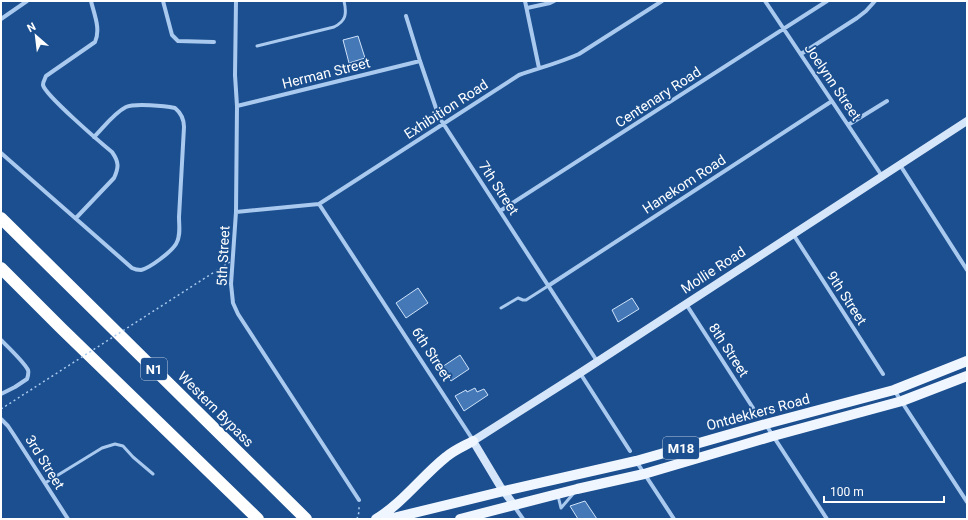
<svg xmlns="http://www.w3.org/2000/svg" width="968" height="520" font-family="Roboto,sans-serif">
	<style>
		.building { fill: #4478b7; stroke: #cfe3fa }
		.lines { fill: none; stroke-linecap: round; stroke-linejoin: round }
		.path { stroke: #a9c9ee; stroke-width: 1.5; stroke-dasharray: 2 3; stroke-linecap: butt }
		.lane { stroke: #a9c9ee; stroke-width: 3 }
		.street { stroke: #a9c9ee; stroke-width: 4 }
		.secondary { stroke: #d6e6fa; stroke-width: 8 }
		.primary { stroke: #f0f6ff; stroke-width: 10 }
		.highway { stroke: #fff; stroke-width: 12 }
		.path-bridge { stroke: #a9c9ee; stroke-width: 1.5; stroke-dasharray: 2 3; stroke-linecap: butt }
		.labels { text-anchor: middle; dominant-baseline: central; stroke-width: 3.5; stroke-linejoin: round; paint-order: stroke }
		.shield { fill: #1b4f8f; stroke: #bbcadd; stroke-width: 1 }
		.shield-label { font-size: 13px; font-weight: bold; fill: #fff }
		.street-label { font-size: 14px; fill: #fff; stroke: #1b4f8f }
	</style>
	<rect width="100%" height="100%" fill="#1b4f8f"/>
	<path class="building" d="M358 36 365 58 349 63 343 40Z
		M418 288 428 303 406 318 396 303Z
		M632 298 639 309 618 322 612 310Z
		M460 355 469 369 451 381 442 367Z
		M475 388 477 392 484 389 488 395 464 411 455 396 466 390 467 392Z
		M585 501 597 519H578L570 506Z"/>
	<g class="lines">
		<path class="path" d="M357 519 359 512V506"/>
		<path class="lane" d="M257 46 334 27C346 21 347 14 344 1
			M501 308 518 298 523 300H526L548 286
			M45 483 102 448 115 444 123 446 133 457 153 474
			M558 496 561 508
			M561 508 573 494"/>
		<path class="street" d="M163 1 172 35 178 41 214 42
			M236 1 235 75 237 106 236 212 231 284 233 303 238 314 359 500
			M525 1 539 68
			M765 1 882 176
			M527 8 550 3 554 1
			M406 16 420 61 439 117 597 361
			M1 19 27 1
			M801 54 857 18 866 11 875 1
			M237 106 420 61
			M848 125 887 101
			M1 153 132 268C134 269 138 270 141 270 150 268 171 252 176 244 181 236 179 226 179 217L184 127C184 119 181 113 175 108 165 106 135 103 126 107 114 113 104 127 94 137
			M900 165 967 270
			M319 204 473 440
			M500 211 827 1
			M236 212 319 204 519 75C539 68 559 63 579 54L662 1
			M76 218 114 178C119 167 119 162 112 152 101 143 45 95 43 85 43 81 45 79 46 76L95 42C101 29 94 14 91 1
			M793 234 883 374
			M548 286 832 101
			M686 304 753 408
			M1 340C8 347 24 362 28 370 29 373 28 376 27 379L15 387 1 394
			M580 373 630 451
			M894 390 967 502
			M1 419 8 426 14 435 68 519
			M766 425 827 519
			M636 461 674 519
			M514 506 523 519"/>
		<path class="secondary" d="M514 505 500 486 473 441 580 373 967 121"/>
		<path class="primary" d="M376 519C403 503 422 476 446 457 454 450 464 446 473 441
			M389 519 504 491 636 461 766 424 894 390 967 361
			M460 519 577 489 644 474 773 436 902 401 967 376"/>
		<path class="highway" d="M1 218 306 519
			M1 268 61 328 258 519"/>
		<path class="path-bridge" d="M1 409 233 260"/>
	</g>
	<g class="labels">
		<g class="shield">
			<rect x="141" y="358" width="26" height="22" rx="3"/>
			<rect x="663" y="437" width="36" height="22" rx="3"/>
		</g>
		<g class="shield-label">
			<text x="154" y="369">N1</text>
			<text x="681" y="448">M18</text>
		</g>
		<g class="street-label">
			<text transform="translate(326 73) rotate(-14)">Herman Street</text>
			<text transform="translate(833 82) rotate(56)">Joelynn Street</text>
			<text transform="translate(658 97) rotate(-33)">Centenary Road</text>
			<text transform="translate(446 109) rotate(-33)">Exhibition Road</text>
			<text transform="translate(684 184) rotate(-33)">Hanekom Road</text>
			<text transform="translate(499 188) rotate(57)">7th Street</text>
			<text transform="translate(223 256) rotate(-87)">5th Street</text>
			<text transform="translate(713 270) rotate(-33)">Mollie Road</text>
			<text transform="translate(847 298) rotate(57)">9th Street</text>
			<text transform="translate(729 350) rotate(57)">8th Street</text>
			<text transform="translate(432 354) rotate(57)">6th Street</text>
			<text transform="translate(216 409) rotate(45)">Western Bypass</text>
			<text transform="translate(758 412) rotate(-15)">Ontdekkers Road</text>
			<text transform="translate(45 462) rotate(58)">3rd Street</text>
		</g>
	</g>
	<rect width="968" height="520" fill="none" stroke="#ffffff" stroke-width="4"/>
	<g transform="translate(36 36) rotate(332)" stroke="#1b4f8f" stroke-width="3" paint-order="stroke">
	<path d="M0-3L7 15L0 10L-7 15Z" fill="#ffffff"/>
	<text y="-6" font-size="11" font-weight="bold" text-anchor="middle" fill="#ffffff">N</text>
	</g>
	<path d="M824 496v6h120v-6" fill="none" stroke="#ffffff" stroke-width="2"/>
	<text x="830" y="496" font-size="12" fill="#ffffff" stroke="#1b4f8f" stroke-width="3" paint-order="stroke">100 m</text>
</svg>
